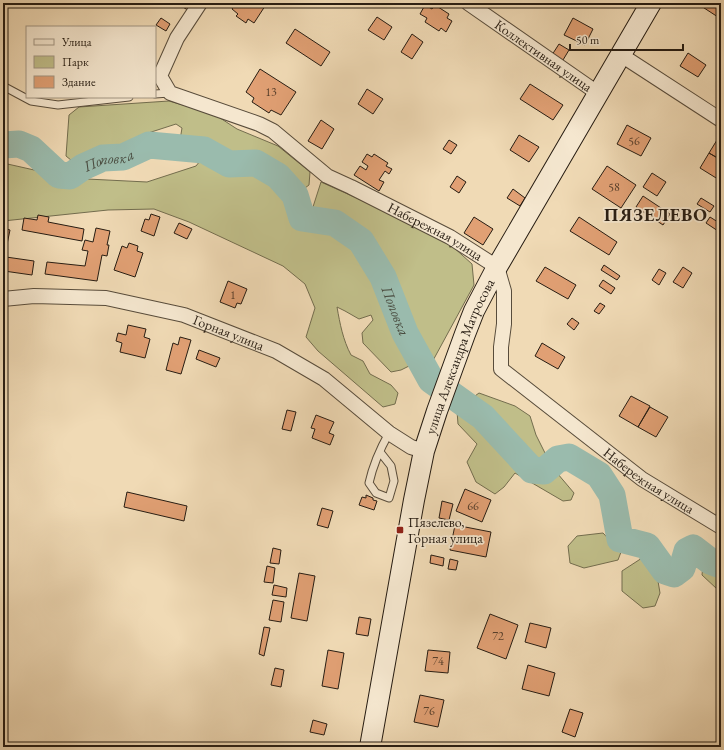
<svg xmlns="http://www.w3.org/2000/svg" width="724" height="750" font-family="'EB Garamond',serif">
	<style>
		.green { fill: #c0be89; stroke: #736d4e }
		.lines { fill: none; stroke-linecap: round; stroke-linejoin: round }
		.river { stroke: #9abbad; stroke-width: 27 }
		.building { fill: #e1a074; stroke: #261c12 }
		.lane-casing { stroke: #584c3b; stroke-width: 9 }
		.street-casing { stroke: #584c3b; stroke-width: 16 }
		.secondary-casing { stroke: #261c12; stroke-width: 22 }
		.lane { stroke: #f5e7cf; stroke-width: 7 }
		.street { stroke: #f5e7cf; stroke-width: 14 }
		.secondary { stroke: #f5e7cf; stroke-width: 20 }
		.poi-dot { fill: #8f2418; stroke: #f5e7cf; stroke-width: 1.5 }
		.labels { text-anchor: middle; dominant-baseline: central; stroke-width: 3.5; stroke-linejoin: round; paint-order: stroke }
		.number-label { font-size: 12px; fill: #553d2a }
		.street-label { font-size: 14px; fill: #261c12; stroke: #f5e7cf }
		.poi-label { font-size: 14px; fill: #261c12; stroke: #f5e7cf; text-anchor: start }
		.water-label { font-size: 15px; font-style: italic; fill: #494c40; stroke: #f5e7cf }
		.district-label { font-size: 18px; font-weight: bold; letter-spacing: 1px; fill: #261c12; stroke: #f5e7cf }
	</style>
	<rect width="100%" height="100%" fill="#f0dab5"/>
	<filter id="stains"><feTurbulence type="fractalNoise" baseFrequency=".005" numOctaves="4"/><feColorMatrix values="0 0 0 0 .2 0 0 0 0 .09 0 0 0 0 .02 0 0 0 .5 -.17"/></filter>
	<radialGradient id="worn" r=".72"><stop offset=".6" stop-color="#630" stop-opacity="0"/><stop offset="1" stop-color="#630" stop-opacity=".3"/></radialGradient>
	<path class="green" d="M169 101 214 114 237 129 278 146 310 172 309 185 301 191 291 194 289 202 304 221 338 232 345 230V220L335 214H318L312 210 321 182 441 236 472 264 474 285 430 366 418 372 409 366 401 370 391 372 363 343 362 333 373 320 371 315 359 319 345 311 337 307C340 324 343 340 351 355L363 361 370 374 391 385 398 393 395 404 383 407 318 351 306 337 315 308 305 284 283 266 189 222 154 209 108 210 3 221V163L52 174 87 179 147 182 196 166 204 156 201 147 180 140 182 128 176 124 142 135 129 147 77 165 66 156 69 115 79 107Z
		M479 393 515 406 530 416 536 435 552 467 574 493 571 500 563 501 515 473 504 487 495 494 476 482 467 462 477 444 458 424 457 411 464 404Z
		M603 533 621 552 618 560 584 568 570 563 568 546 577 536Z
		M713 555 721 558V590L717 589 702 575 703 565Z
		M642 558 657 575 660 593 655 606 643 608 622 591V571Z"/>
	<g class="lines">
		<path class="river" id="s1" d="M3 145 19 144 31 149 59 175 70 176 83 167 103 158 123 157 149 145 204 150 229 164 256 163 278 176 295 195 302 218 335 223 361 241 383 277 405 333 431 380 483 417 532 470 544 471 558 459 569 457 599 475 612 495 620 539 647 546 665 571 674 574 682 568 687 551 693 548 710 561 721 565"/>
	</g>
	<path class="building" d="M177 3H198L192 13Z
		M236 3H267L254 23 248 19 246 23 236 16 238 14 232 9Z
		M699 3H721V19L698 4Z
		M425 5 432 9 435 5 449 14 447 18 452 21 446 32 441 28 439 31 425 22 427 18 420 14Z
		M377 17 392 27 384 40 368 30Z
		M161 18 170 24 166 31 156 25Z
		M573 18 593 29 585 45 564 35Z
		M295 29 330 52 321 66 286 43Z
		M412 34 423 42 412 59 401 52Z
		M559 44 569 50 560 65 550 58Z
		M688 53 706 65 698 77 680 66Z
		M260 69 296 92 281 115 271 110 269 113 252 102 254 98 246 92Z
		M530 84 563 105 553 120 520 99Z
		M367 89 383 99 373 114 358 104Z
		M321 120 334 129 322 149 308 141Z
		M627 125 651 138 641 156 617 144Z
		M519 135 539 147 529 162 510 150Z
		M449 140 457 145 451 154 443 149Z
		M717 140 721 143V160L709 153Z
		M709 153 721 160V181L700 168Z
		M367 154 372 157 374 154 388 163 386 166 392 169 389 174 385 171 379 180 384 182 379 191 354 175 360 166 366 170 368 166 362 162Z
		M607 166 636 185 621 208 592 189Z
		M652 173 666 182 657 196 643 187Z
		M457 176 466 182 459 193 450 187Z
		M513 189 525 198 520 206 507 198Z
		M643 196 670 214 663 225 636 207Z
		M701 198 714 206 710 212 697 204Z
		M151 214 160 217 154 236 141 231 145 219 149 220Z
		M38 215 49 217 48 222 84 229 82 241 22 230 24 218 37 220Z
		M474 217 493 229 483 245 464 233Z
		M579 217 617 242 609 255 570 231Z
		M710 217 721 224V233L706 223Z
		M179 223 192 229 187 239 174 233Z
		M3 228 10 230 5 254H3Z
		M96 228 110 231 107 245H109L107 256 102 255 97 281 45 274 47 262 85 266 88 251 82 250 85 240 93 242Z
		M129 243 138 246 137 251 143 253 135 277 114 270 122 246 127 248Z
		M6 257 34 261 32 275 4 271Z
		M604 265 620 276 617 280 601 270Z
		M545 267 576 285 568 299 536 281Z
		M683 267 692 273 683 288 673 282Z
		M659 269 666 273 659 285 652 280Z
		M603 280 615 288 611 294 599 286Z
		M228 281 247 289 241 304 237 303 235 308 220 302Z
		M600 303 605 306 599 314 594 311Z
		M572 318 579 323 574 330 567 324Z
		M128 325 146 329 144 337 150 339 145 358 120 352 122 343 116 341 118 333 126 335Z
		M180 337 191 340 181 374 166 370 173 343 178 345Z
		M542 343 565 357 558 369 535 356Z
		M199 350 220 358 216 367 196 359Z
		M631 396 650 406 638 427 619 416Z
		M650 407 668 417 656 437 638 427Z
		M287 410 296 412 291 431 282 429Z
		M316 415 334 422 329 433 334 435 330 445 312 438 315 429 311 428Z
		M465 489 491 500 482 522 456 511Z
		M127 492 187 506 184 521 124 507Z
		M366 495 373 498V500L377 501 374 510 359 505 362 497 366 498Z
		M442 501 453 504 449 520 439 518Z
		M322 508 333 511 328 528 317 525Z
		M455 525 491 532 486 557 450 550Z
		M273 548 281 550 279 564 270 563Z
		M431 555 444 558 443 566 430 563Z
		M450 559 458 561 456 570 448 569Z
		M267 566 275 568 273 583 264 582Z
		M299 573 315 576 307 621 291 618Z
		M274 585 287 588 286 597 272 595Z
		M273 600 284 602 281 622 269 620Z
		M490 614 518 625 506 659 477 648Z
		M359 617 371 619 368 636 356 634Z
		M530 623 551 628 546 648 525 642Z
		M264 627 270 628 264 656 259 654Z
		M328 650 344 653 338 689 322 686Z
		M428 650 450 652 448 673 425 671Z
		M528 665 555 673 549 696 522 689Z
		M275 668 284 670 281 687 271 685Z
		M420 695 444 700 438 727 414 722Z
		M570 709 583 713 575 737 562 732Z
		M313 720 327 724 324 735 310 732Z"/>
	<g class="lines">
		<defs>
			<path id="lane" d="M3 86 31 101 58 105 129 97
				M155 94 170 93
				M380 452 391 466 394 481 389 498 376 493 369 483C373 465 380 449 389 433"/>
			<g id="street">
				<path id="s2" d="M200 3 177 38 160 76 170 93 259 124 273 131 327 176 351 187 450 237 497 267 504 291V324L501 347V369L642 479 721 527"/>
				<path id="s3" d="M468 3 599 94"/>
				<path d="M621 55 721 120"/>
				<path id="s4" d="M3 299 34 296 106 298 184 315 276 351 324 379 389 433 411 447 424 451"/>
			</g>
			<g id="secondary">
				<path id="s5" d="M370 747 414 500 424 451 437 411 465 334 474 311 497 267 651 3"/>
			</g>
		</defs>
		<use href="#lane" class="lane-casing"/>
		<use href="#street" class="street-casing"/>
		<use href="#secondary" class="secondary-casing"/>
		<use href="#lane" class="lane"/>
		<use href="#street" class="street"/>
		<use href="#secondary" class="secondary"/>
	</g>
	<rect class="poi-dot" x="396" y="526" width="8" height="8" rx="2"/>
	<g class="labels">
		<g class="number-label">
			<text x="271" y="92">13</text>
			<text x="634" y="141">56</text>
			<text x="614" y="187">58</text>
			<text x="233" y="295">1</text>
			<text x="473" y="506">66</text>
			<text x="498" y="636">72</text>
			<text x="438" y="661">74</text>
			<text x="429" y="711">76</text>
		</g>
		<g class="street-label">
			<text stroke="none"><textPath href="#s3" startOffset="92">Коллективная улица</textPath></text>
			<text stroke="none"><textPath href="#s2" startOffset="405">Набережная улица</textPath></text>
			<text stroke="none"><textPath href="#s4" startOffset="231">Горная улица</textPath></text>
			<text stroke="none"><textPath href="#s5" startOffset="402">улица Александра Матросова</textPath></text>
			<text stroke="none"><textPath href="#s2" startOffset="765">Набережная улица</textPath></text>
		</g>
		<g class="poi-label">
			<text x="408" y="522">Пязелево,<tspan x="408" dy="16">Горная улица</tspan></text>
		</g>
		<g class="water-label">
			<text stroke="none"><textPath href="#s1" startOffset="121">Поповка</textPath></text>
			<text stroke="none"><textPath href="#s1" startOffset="494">Поповка</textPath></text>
		</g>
		<g class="district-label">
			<text x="656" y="214">ПЯЗЕЛЕВО</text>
		</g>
	</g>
	<rect width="724" height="750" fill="none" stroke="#f0dab5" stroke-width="16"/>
	<rect x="4" y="4" width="716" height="742" fill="none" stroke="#261c12" stroke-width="2"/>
	<rect x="8" y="8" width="708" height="734" fill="none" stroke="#261c12"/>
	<rect x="26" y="26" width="130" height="72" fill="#f5e7cf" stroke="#a29683"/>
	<rect x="34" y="39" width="20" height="6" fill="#f5e7cf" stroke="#a29683"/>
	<text x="62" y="46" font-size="12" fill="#261c12">Улица</text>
	<rect x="34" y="56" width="20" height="12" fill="#c0be89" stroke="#a29683"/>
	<text x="62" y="66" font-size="12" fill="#261c12">Парк</text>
	<rect x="34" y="76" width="20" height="12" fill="#e1a074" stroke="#a29683"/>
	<text x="62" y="86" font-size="12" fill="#261c12">Здание</text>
	<path d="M570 44v6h113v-6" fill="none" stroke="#261c12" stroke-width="2"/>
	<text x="576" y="44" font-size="12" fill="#261c12" stroke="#f5e7cf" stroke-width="3" paint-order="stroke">50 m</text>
	<rect width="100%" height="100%" filter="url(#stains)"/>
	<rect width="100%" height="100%" fill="url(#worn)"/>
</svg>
